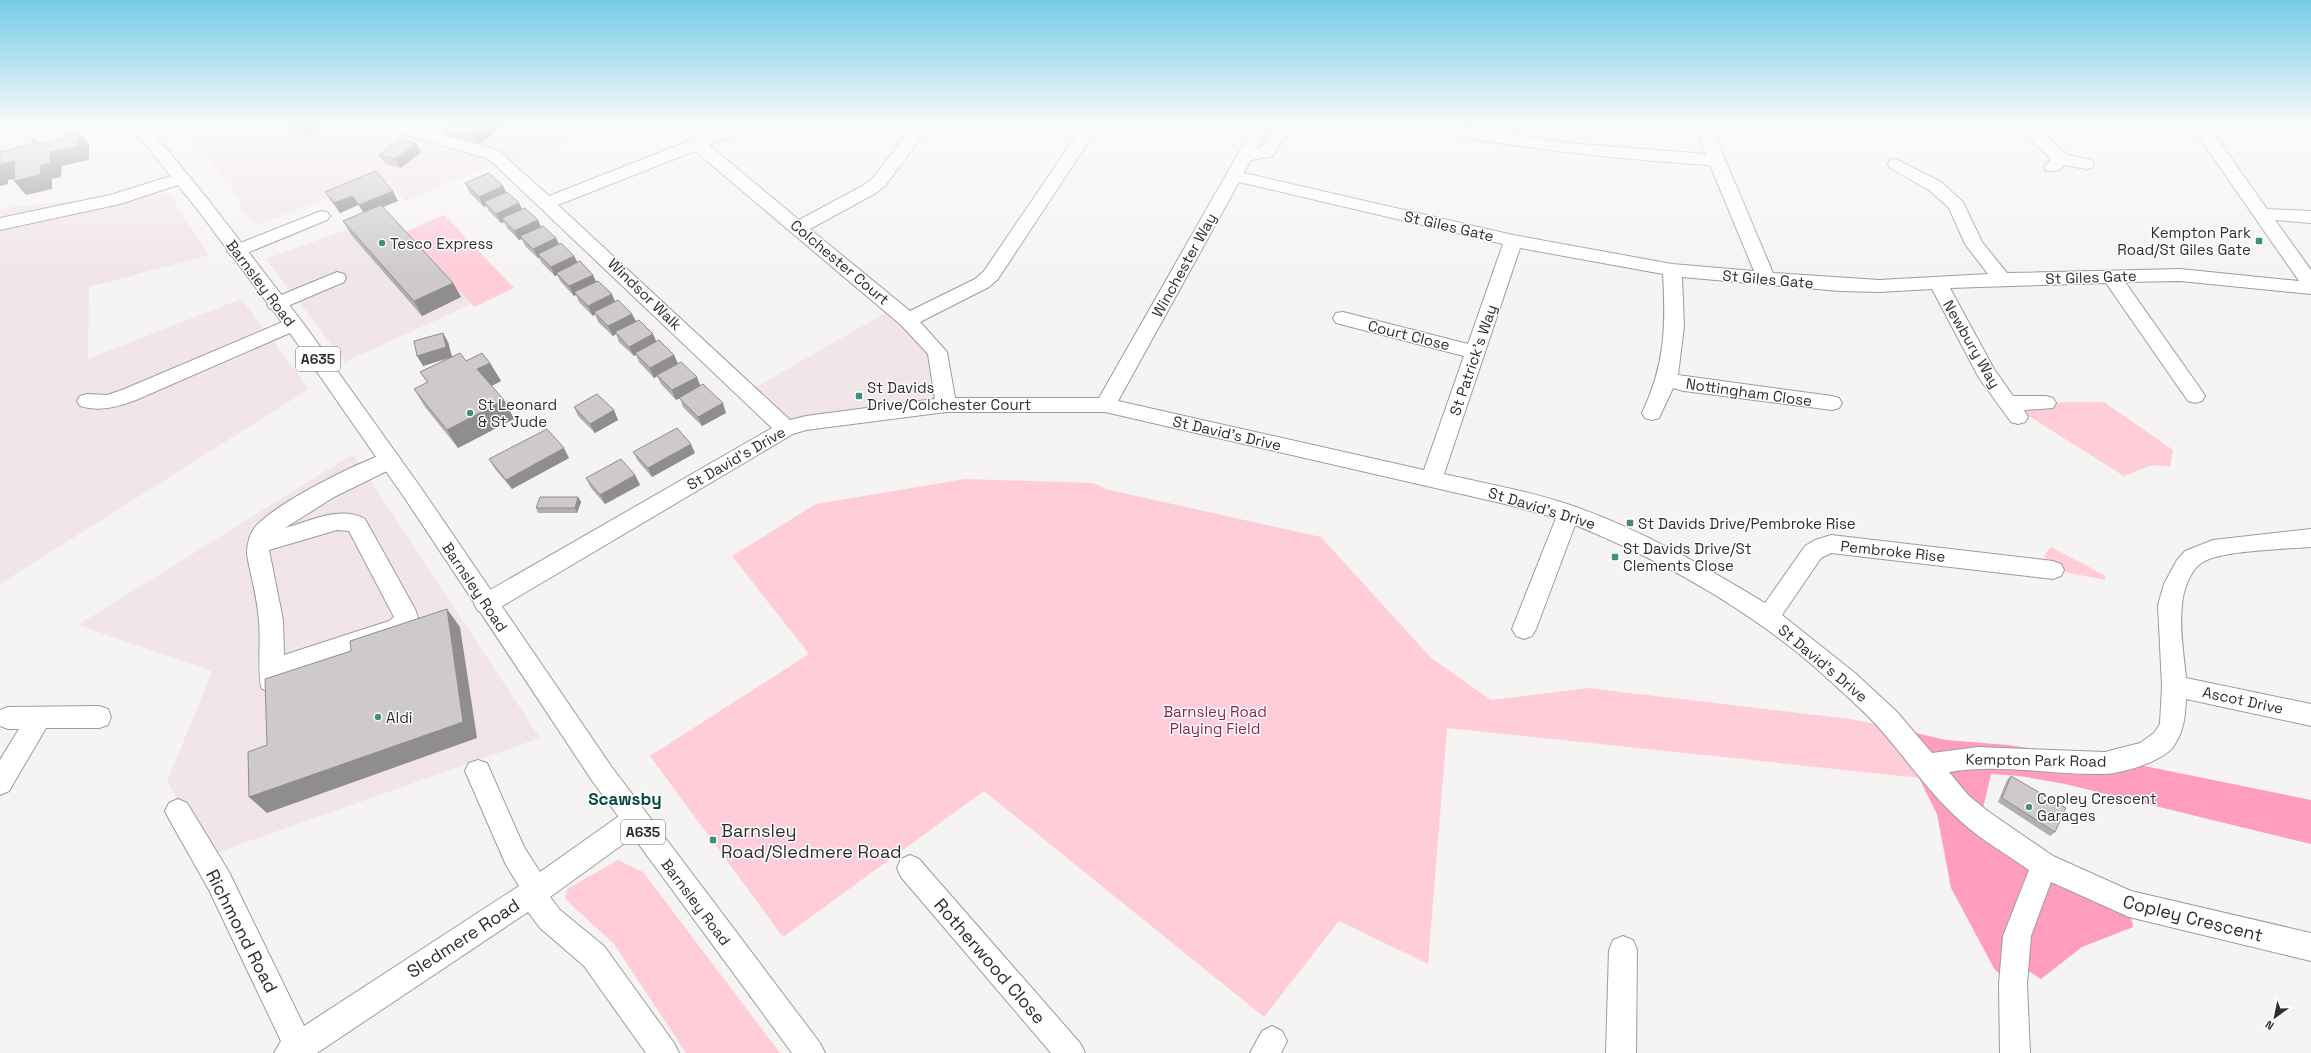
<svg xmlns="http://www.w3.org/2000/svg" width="2311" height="1053" font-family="'Space Grotesk',sans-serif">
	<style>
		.built { fill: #f1e5e8 }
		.green { fill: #ffccda }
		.forest { fill: #fe9ebc }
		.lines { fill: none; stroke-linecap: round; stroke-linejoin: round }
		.minor-casing { stroke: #9f9b9c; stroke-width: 2 }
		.highway-casing { stroke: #9f9b9c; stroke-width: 2 }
		.minor { fill: #fff; fill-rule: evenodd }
		.highway { fill: #fff; fill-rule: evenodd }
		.wall { fill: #b1aeaf }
		.shaded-wall { fill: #908d8e }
		.building { fill: #cecacb; stroke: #908d8e }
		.poi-dot { fill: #458c85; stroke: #fff; stroke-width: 1.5 }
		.labels { text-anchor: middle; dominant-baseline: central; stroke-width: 3; stroke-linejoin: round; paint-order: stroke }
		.shield { fill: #fff; stroke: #6d6d6d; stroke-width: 1 }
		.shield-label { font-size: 14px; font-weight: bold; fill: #2f2e2e }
		.street-label { font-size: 15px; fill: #2f2e2e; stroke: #fff }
		.poi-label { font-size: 15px; fill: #2f2e2e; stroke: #fff; text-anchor: start }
		.park-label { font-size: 15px; fill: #8f2150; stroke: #fff }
		.quarter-label { font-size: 17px; font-weight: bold; fill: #054742; stroke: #fff }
		.near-poi-label { font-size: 18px; fill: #2f2e2e; stroke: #fff; text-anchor: start }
		.near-street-label { font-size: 18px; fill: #2f2e2e; stroke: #fff }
	</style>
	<rect width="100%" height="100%" fill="#f6f3f3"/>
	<path class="built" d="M179 124H620L513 162 509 158 405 201 382 176 258 225 239 207 241 199Z
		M169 193 209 255 89 287 88 359 241 299 309 389 0 584V208Z
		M388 214 471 304 345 362 266 259Z
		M894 308 929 342 946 405 786 429 747 392Z
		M353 454 540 738 213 854 167 782 212 671 78 625Z"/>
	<path class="green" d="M444 215 514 288 474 307 405 232Z
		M2104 402 2173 450 2170 467 2152 465 2124 476 2008 403Z
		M965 479 1093 483 1109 490 1321 537 1431 658 1491 700 1588 688 1850 719 1894 728 1940 780 1447 728 1428 964 1339 921 1264 1017 984 791 783 937 650 756 809 654 732 556 816 504Z
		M2051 547 2104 575 2106 580 2053 570 2044 556Z
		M618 860 643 872 780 1053H686L614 944 565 899 567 889Z"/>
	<path class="forest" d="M1894 728 1946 740 2008 745 2120 761 2311 800V844L2065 784 2019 776 1991 774 1980 821 2129 904 2133 927 2082 947 2041 979 2014 962 2013 984 1995 970 1951 888 1937 814 1919 778 1939 780Z"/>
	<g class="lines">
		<defs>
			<path id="minor" d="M377 124H404L498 150 549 196 732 124H755L753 127 709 145 799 220 864 185 873 178 914 124H931L885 186 876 193 810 229 910 311 975 279 984 271 1084 124H1100L998 279 989 287 920 322 947 352 955 398H1099L1255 124H1289L1291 127 1273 156 1251 160 1244 173 1513 235 1672 264 1754 271 1710 165C1613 159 1516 148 1420 129L1414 127 1412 124H1446L1568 143 1706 154 1694 124H1710L1773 273 1879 280 1988 274 1965 244 1949 208 1929 190 1890 168 1888 164 1890 160 1896 159 1941 182 1963 202 1982 242 2007 273 2180 269 2299 281 2203 143 2187 124H2204L2215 135 2267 209 2311 211V223L2275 220 2311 270V294L2180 281 2125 282 2202 391 2205 396 2202 401 2195 403 2188 401 2106 283 1950 288 1994 369 2013 396H2046L2053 398 2056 403 2053 408 2024 410 2028 417 2025 422 2018 424 2011 422 1979 378 1932 289 1879 292 1840 291 1682 277 1684 326 1678 375 1832 396 1839 398 1842 403 1839 408 1832 410 1684 391 1673 388 1659 418 1652 420 1645 418 1642 413C1665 365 1666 327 1663 274L1520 248 1444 474C1488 484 1534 492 1576 507 1643 531 1704 566 1765 603L1805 546 1815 540 1831 535 2053 561 2061 564 2064 570 2061 576 2053 579 1831 553 1821 558 1782 615 1855 673 1897 712 1932 753 1978 747 2105 752 2140 743 2154 733 2160 724 2162 686 2158 605 2164 584 2177 560 2185 551 2213 540 2311 529V547C2288 549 2216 550 2200 564 2189 573 2183 591 2182 605 2179 628 2184 655 2186 678L2311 704V726L2186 699C2185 717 2184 732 2173 747 2162 762 2120 774 2103 774 2053 775 1998 763 1949 772L1969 796 1989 812 2053 856 2131 891 2311 933V961L2129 917 2051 882 2031 936 2027 984 2030 1053H2000L1999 984 2003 936 2029 870C2003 852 1973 835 1951 812 1925 787 1904 756 1880 729 1868 715 1853 702 1839 689 1763 617 1671 564 1575 525L1536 629 1532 636 1524 639 1516 636 1512 629 1556 518 1505 504 1105 412H946L806 430 793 434 494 611 486 613 478 611 474 604 478 597 772 428 492 162 486 158 379 127ZM1271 124 1274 128 1261 148 1257 149ZM695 151 901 325 928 354 935 399 806 416 790 420 558 205ZM1239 182 1503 244 1468 344 1343 312 1336 313 1333 318 1336 323 1464 356 1424 470 1118 401Z
				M2016 124H2034L2067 155 2092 160 2094 164 2092 168 2086 169 2065 165 2058 171H2046L2044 167 2051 159Z
				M181 173 187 174 190 178 187 182 120 204 0 230V218L110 195Z
				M321 211 327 212 330 216 327 220 242 255 236 257 230 255 227 251 230 247Z
				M337 272 344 274 346 278 344 282 283 308 276 310 269 308 267 304 269 300Z
				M292 318 299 319 302 324 299 329 136 400C117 407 100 412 80 406L77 401 80 396 87 394 107 395 122 390Z
				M390 452 397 454 401 460 397 466 334 497 285 528C310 521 341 505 365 519L415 609 419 620 415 627 405 635 283 676 280 689 271 692 262 689C257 677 261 639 259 622 258 600 251 577 247 555 247 545 249 534 256 526 278 502 358 462 390 452ZM337 530 349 531 394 617 389 621 284 655 283 620 269 550Z
				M99 706 108 709 111 717 108 725 99 728H46L9 791 0 795V760L19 729H8L0 726V710L8 707Z
				M478 760 487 763 524 847 540 872 626 811 635 808 644 811 648 820 644 829 550 897 560 910 604 946 674 1043 679 1053H646L584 966 540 928 528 912 317 1053H274L281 1041 209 890 169 819 165 811 169 803 178 799 187 803 229 872 304 1026 519 886 506 865 465 771 469 763Z
				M910 855 919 859 1080 1043 1085 1053H1051L901 877 897 868 901 859Z
				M1623 936 1633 940 1637 950 1636 1053H1606L1609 950 1613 940Z
				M1272 1026 1282 1031 1287 1041 1281 1053H1250L1262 1031Z"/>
			<path id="highway" d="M129 124H146L210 202 306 327 421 488 611 766 820 1043 825 1053H792L593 782 406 500 292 336 197 209Z"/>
		</defs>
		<use href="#minor" class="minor-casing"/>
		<use href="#highway" class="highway-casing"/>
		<use href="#minor" class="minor"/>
		<use href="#highway" class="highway"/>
	</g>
	<path class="wall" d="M285 124H323L307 136 289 131Z
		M440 124H500L501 127 479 145 446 136Z
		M421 152 401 168 385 164 379 155Z
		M465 183 503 186 506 192 522 209 538 220 541 227 559 244 574 256 577 262 593 275 596 282 615 301 632 314 636 321 653 334 656 341 674 355 678 363 701 386 726 413 702 426 683 407 680 398 676 400 661 384 657 376 654 378 639 362 636 355 634 356 619 342 616 334 613 336 598 322 595 314 593 316 579 302 576 295 574 296 561 282 557 275 555 276 542 263 539 258H538L525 246 522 239 519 240 507 228 504 222 501 223 489 211 486 206 484 207 470 193Z
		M325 192 398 201 383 207 453 283 461 297 422 316 352 236 343 221 364 213 358 205 340 213 331 201Z
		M448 342 452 357 466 361 490 363 501 381 491 386 504 400 514 419 458 448 425 407 414 389 427 382 420 372 451 357 423 366Z
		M574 407 618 420 595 433 578 416Z
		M633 452 695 453 652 477 638 461Z
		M569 458 512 489 495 469 489 459Z
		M635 475 640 485 605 504 591 488 586 478Z
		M578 497 581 502 577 513H538L536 508Z
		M2011 776 2055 832 2050 836 1998 802 2007 780Z"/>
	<path class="shaded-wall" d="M300 124H323L307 136Z
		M480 124H500L501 127 479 145 472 131Z
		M79 131 89 145V160L62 166 61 177 52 179V189L26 195 14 181 41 165 50 152Z
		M416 143 421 152 401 168 395 159Z
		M0 150 10 162 15 161 27 176 8 180V184L0 186Z
		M503 186 508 196 484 202 486 206 484 207 479 197Z
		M393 191 398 201 365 214 359 205Z
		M352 196 358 205 340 213 334 203Z
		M519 203 524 213 502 218 504 222 501 223 496 214Z
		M538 220 542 230 520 236 522 239 519 240 514 231Z
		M556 238 561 248 538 254 539 258H538L533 249Z
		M574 256 579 265 556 273 557 275 555 276 551 267Z
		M593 275 597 284 574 292 576 295 574 296 569 286Z
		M453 283 461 297 422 316 414 301Z
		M612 294 616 304 594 312 595 314 593 316 588 306Z
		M632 314 637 324 615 332 616 334 613 336 608 326Z
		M443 333 448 342 452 357 423 366 417 356Z
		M653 334 657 344 635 353 636 355 634 356 629 347Z
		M674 355 678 365 654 378 650 368Z
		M490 363 501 381 488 388 477 369Z
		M697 377 701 387 676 400 672 390Z
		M504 400 514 419 458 448 447 430Z
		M723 403 726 413 702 426 698 417Z
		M614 410 618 420 595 433 590 424Z
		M691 444 695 453 652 477 648 468Z
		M564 448 569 458 512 489 506 480Z
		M635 475 640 485 605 504 600 495Z
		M578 497 581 502 577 513 575 508Z
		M447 609 460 627 477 738 267 813 249 797Z"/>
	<path class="building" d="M447 124H480L472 131Z
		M79 131 78 146 50 152V163L41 165 40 175 14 181 15 161 0 165V152L32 144V140H35V143L39 142 38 145 66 138V134Z
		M400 139 416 143 395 159 379 155Z
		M376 171 393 191 359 205 352 196 334 203 325 192Z
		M489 173 503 186 479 197 465 183Z
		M507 192 519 203 496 214 484 202Z
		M381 205 453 283 414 301 343 221Z
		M525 208 538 220 514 231 502 218Z
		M543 226 556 238 533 249 520 236Z
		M561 243 574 256 551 267 538 254Z
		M580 261 593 275 569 286 556 273Z
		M598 281 612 294 588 306 574 292Z
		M618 300 632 314 608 326 594 312Z
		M639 320 653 334 629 347 615 332Z
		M443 333 446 347 417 356 414 341Z
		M659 340 674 355 650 368 635 353Z
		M460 353 466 361 482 353 490 363 477 369 504 400 447 430 414 389 428 382 420 372Z
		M681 362 697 377 672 390 657 375Z
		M703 384 723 403 698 417 679 398Z
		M597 394 614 410 590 424 574 407Z
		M677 428 691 444 648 468 633 452Z
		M547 429 564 448 506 480 489 459Z
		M621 459 635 475 600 495 586 478Z
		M540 497H578L575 508H536Z
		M447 609 463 722 249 797 248 752 267 745 265 679 351 651 350 641Z
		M2011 776 2066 808 2055 832 2002 798Z"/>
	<linearGradient id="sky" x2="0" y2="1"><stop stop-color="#74cce7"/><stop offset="0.46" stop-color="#fbfafa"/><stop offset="1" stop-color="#fbfafa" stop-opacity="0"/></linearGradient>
	<rect width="2311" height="272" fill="url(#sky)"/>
	<g class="poi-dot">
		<rect x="2255" y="237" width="8" height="8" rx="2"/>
		<circle cx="382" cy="243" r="4"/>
		<rect x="855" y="392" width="8" height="8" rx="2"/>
		<circle cx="470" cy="413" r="4"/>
		<rect x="1626" y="519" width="8" height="8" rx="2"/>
		<rect x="1611" y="553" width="8" height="8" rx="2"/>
		<circle cx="378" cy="717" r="4"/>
		<circle cx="2029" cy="807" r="4"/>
		<rect x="709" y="836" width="8" height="8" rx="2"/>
	</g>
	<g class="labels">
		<g class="shield">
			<rect x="296" y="347" width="44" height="24" rx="3"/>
			<rect x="621" y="820" width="44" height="24" rx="3"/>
		</g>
		<g class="shield-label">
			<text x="318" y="359">A635</text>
			<text x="643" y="832">A635</text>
		</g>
		<g class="street-label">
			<text transform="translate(1449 226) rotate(13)">St Giles Gate</text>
			<text transform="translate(840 262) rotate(40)">Colchester Court</text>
			<text transform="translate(1184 265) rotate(-61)">Winchester Way</text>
			<text transform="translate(2091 277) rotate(-2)">St Giles Gate</text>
			<text transform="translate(1768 279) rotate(5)">St Giles Gate</text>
			<text transform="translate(261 283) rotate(53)">Barnsley Road</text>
			<text transform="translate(645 294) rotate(44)">Windsor Walk</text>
			<text transform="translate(1409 335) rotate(14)">Court Close</text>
			<text transform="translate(1972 344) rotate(60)">Newbury Way</text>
			<text transform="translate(1473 360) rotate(-71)">St Patrick's Way</text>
			<text transform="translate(1749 392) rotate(8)">Nottingham Close</text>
			<text transform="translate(1227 433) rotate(13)">St David's Drive</text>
			<text transform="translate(736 458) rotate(-30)">St David's Drive</text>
			<text transform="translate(1542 508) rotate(17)">St David's Drive</text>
			<text transform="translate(1893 551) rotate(6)">Pembroke Rise</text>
			<text transform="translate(475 587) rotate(56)">Barnsley Road</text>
			<text transform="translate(1823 663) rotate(40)">St David's Drive</text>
			<text transform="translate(2243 700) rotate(12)">Ascot Drive</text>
			<text transform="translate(2036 760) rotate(1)">Kempton Park Road</text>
			<text transform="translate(696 902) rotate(53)">Barnsley Road</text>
		</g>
		<g class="poi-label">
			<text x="2251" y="232" text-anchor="end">Kempton Park<tspan x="2251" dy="17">Road/St Giles Gate</tspan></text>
			<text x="390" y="243">Tesco Express</text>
			<text x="867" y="387">St Davids<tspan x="867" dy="17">Drive/Colchester Court</tspan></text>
			<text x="478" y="404">St Leonard<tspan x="478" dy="17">&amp; St Jude</tspan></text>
			<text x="1638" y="523">St Davids Drive/Pembroke Rise</text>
			<text x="1623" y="548">St Davids Drive/St<tspan x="1623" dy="17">Clements Close</tspan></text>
			<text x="386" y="717">Aldi</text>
			<text x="2037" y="798">Copley Crescent<tspan x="2037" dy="17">Garages</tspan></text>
		</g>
		<g class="park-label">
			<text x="1215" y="711">Barnsley Road<tspan x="1215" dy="17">Playing Field</tspan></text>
		</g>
		<g class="quarter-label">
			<text x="625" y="799">Scawsby</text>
		</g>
		<g class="near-poi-label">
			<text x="721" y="830">Barnsley<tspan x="721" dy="21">Road/Sledmere Road</tspan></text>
		</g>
		<g class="near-street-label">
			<text transform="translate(2193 918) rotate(14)">Copley Crescent</text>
			<text transform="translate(242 931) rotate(63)">Richmond Road</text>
			<text transform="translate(463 938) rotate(-33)">Sledmere Road</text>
			<text transform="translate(990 961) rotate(49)">Rotherwood Close</text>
		</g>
	</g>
	<g transform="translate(2275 1017) rotate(213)" stroke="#ffffff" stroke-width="3" paint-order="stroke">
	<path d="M0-3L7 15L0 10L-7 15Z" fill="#2f2e2e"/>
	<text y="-6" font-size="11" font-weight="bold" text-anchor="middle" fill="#2f2e2e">N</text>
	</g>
</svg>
